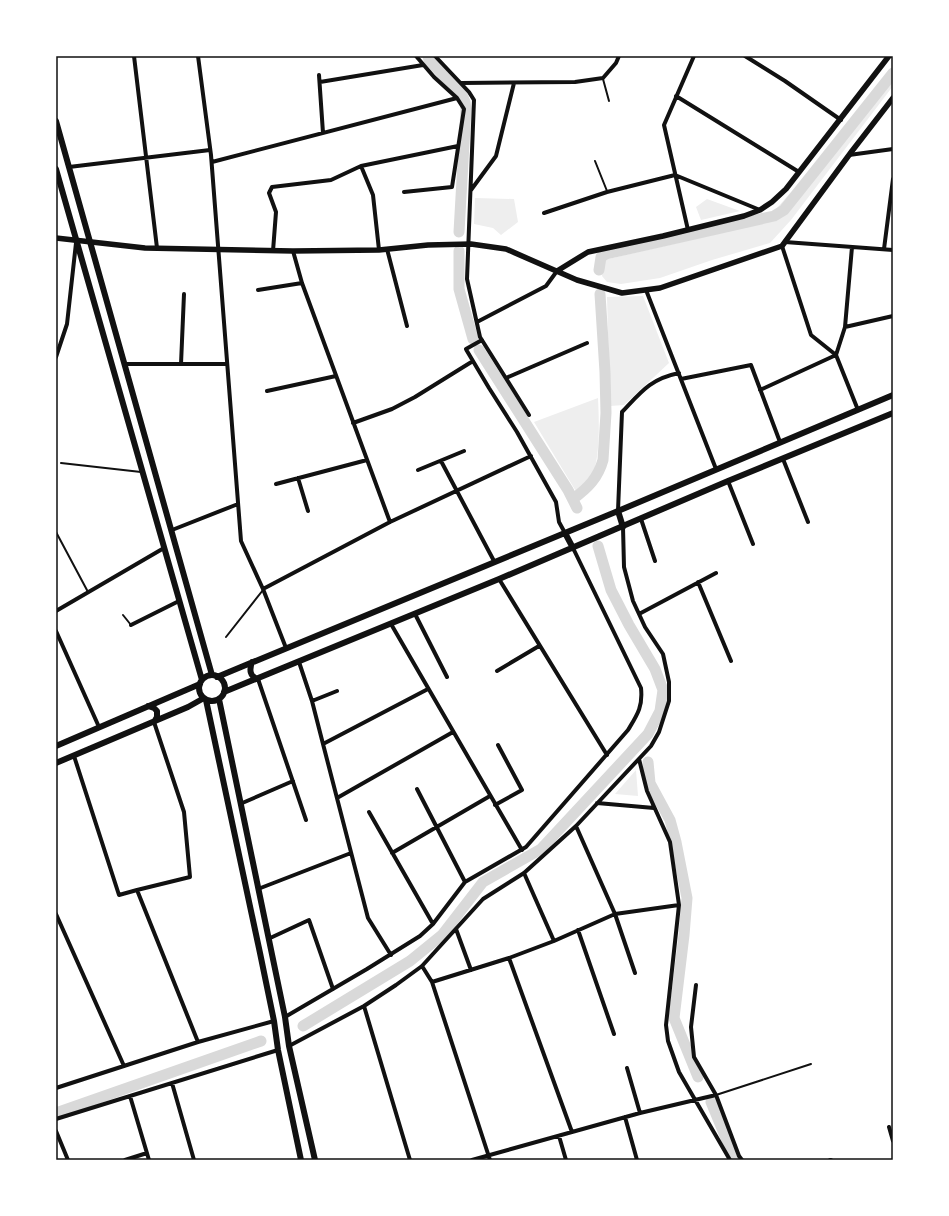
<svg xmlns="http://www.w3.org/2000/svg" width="949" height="1216" font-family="Montserrat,sans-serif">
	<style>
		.green { fill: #eee }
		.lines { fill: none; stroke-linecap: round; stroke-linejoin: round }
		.canal { stroke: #d9d9d9; stroke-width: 11 }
		.service { stroke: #111; stroke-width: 2 }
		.minor { stroke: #111; stroke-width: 4 }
		.tertiary { stroke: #111; stroke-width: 5.5 }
		.secondary { stroke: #111; stroke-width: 6 }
		.neatline { fill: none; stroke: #111; stroke-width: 1.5 }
	</style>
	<rect width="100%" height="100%" fill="#fff"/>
	<path class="green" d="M893 75V86L791 220 770 243 712 260 660 278 621 284 607 282 602 276 604 260 764 223Z
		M475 198 514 199 518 222 501 235 493 228 474 224Z
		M707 199 740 211 701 220 696 207Z
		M643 296 669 363 624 405 610 406 607 297Z
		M598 398C599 417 601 464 590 479 587 484 581 489 577 493L534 422Z
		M636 770 638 796 615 794Z"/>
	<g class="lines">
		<path class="canal" d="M428 56 429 60 462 95 465 102 466 109 459 232
			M459 251V289L473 339
			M599 270 601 257 606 254 774 216 784 210 893 73
			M479 350 568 490 577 508
			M573 499C588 488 598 478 603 460L606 413 605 372 600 294
			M648 762 650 783 670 820 676 842 687 898 684 935 674 1018 698 1077
			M303 1026 410 961 442 935 483 882 541 849 648 734 660 711 663 690 655 669 629 625 611 590 598 546
			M711 1102 735 1160
			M56 1113 261 1041"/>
		<path class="service" d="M603 79 609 101
			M595 161 607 191
			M61 463 141 472
			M56 532 88 592
			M123 615 131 625
			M226 637 263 590
			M716 1095 811 1064"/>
		<path class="minor" d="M134 56 157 248
			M198 56 211 155 241 541 263 589 286 648
			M435 56 469 92 474 100 467 279 480 337 529 415
			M745 56 785 81 841 120
			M319 75 323 133
			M320 82 423 65
			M461 83 575 82 603 78 616 63 619 56
			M676 96 799 172
			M849 155 893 149
			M212 162 457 98
			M361 166 373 195 379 250
			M69 167 210 150
			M471 190 496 156 514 83
			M404 192 452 187 464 109 457 98 434 77 416 56
			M544 213 607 192 675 175 760 210
			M688 230 664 125 694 56
			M785 242 893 250
			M782 246 811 335 836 355 858 410
			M387 249 407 326
			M884 249 893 179
			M273 251 276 212 269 193 272 187 331 180 361 166 458 146
			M293 251 302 283 390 522
			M258 290 302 283
			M646 290 716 469
			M477 322 546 286 557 271
			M845 327 852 247
			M482 340 466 349 467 351 489 388 517 432 556 502 559 522 565 533
			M56 357 67 324 76 243
			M125 364H227
			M181 364 184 294
			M506 378 587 343
			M681 379 751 365 780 442
			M760 390 836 355 845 327 893 316
			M267 391 336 376
			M353 423 392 409 415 397 473 361
			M783 459 808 522
			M441 461 494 561
			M418 470 464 451
			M298 478 308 511
			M728 481 753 544
			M276 484 367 460
			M618 511 622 412C641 392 650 379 679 373
			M641 519 655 561
			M172 530 238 504
			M499 579 607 755
			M698 582 731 661
			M263 589 390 522 531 456
			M56 611 164 548
			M415 614 447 677
			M639 614 716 573
			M391 624 522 850
			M131 625 179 601
			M56 631 99 727
			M299 662 312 701 323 744 368 918 391 955
			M497 671 539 646
			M258 679 306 820
			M312 701 337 691
			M323 744 428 689
			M74 756 119 895 137 890 198 1042
			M639 759 647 791 670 842 679 905 666 1025 668 1041 679 1072 730 1160
			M417 789 465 882
			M337 798 453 732
			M597 803 654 808
			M240 804 293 781
			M495 805 522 790 498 745
			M369 812 433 924
			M576 826 615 914 635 973
			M392 853 490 796
			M524 873 554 941
			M258 889 351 853
			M137 890 190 877 184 812 154 722
			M56 914 124 1066
			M456 929 471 970
			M578 930 614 1034
			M268 939 309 920 333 989
			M509 958 572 1132
			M422 966 432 982 509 958 554 941 615 914 679 905
			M432 982 490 1160
			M696 985 691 1027 694 1057 716 1095 739 1156 742 1160
			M364 1006 410 1160
			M285 1017 367 969 420 936 433 924 465 882 526 847 628 730C637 715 643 707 641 688L573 548
			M289 1046 364 1006 396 985 422 966 483 899 524 873 576 826 651 746 659 732 669 701V682L663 654 645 627 633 601 624 567 623 527
			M627 1068 640 1113
			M172 1083 194 1160
			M56 1088 198 1042 274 1021
			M130 1096 149 1160
			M625 1117 637 1160
			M56 1119 278 1050
			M889 1127 893 1141
			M56 1131 68 1160
			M559 1136 566 1160
			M125 1160 147 1153
			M472 1160 640 1113 716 1095
			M830 1160H831"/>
		<path class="tertiary" d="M56 238 145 248 293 251 379 250 428 245 471 244 506 249 577 280 622 293 660 288 782 246 852 151 893 98
			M557 271 588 252 663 236 744 216 760 210 772 202 786 189 889 56"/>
		<path class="secondary" d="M56 121 212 675
			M56 169 202 680
			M618 511 623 527
			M565 533 573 548
			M252 662C249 670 250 677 258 679
			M199 688a13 13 0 1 1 26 0a13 13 0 1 1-26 0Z
			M217 677 618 511 893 395
			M224 692 499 579 728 481 893 413
			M219 699 285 1017 289 1046 315 1160
			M206 700 260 953 274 1021 278 1050 301 1160
			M148 706 154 708 157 711V717L154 722
			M56 746 200 684
			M56 763 188 707 204 698"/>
	</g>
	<rect width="949" height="1216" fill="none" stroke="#ffffff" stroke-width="114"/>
	<rect x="57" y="57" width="835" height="1102" class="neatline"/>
</svg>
